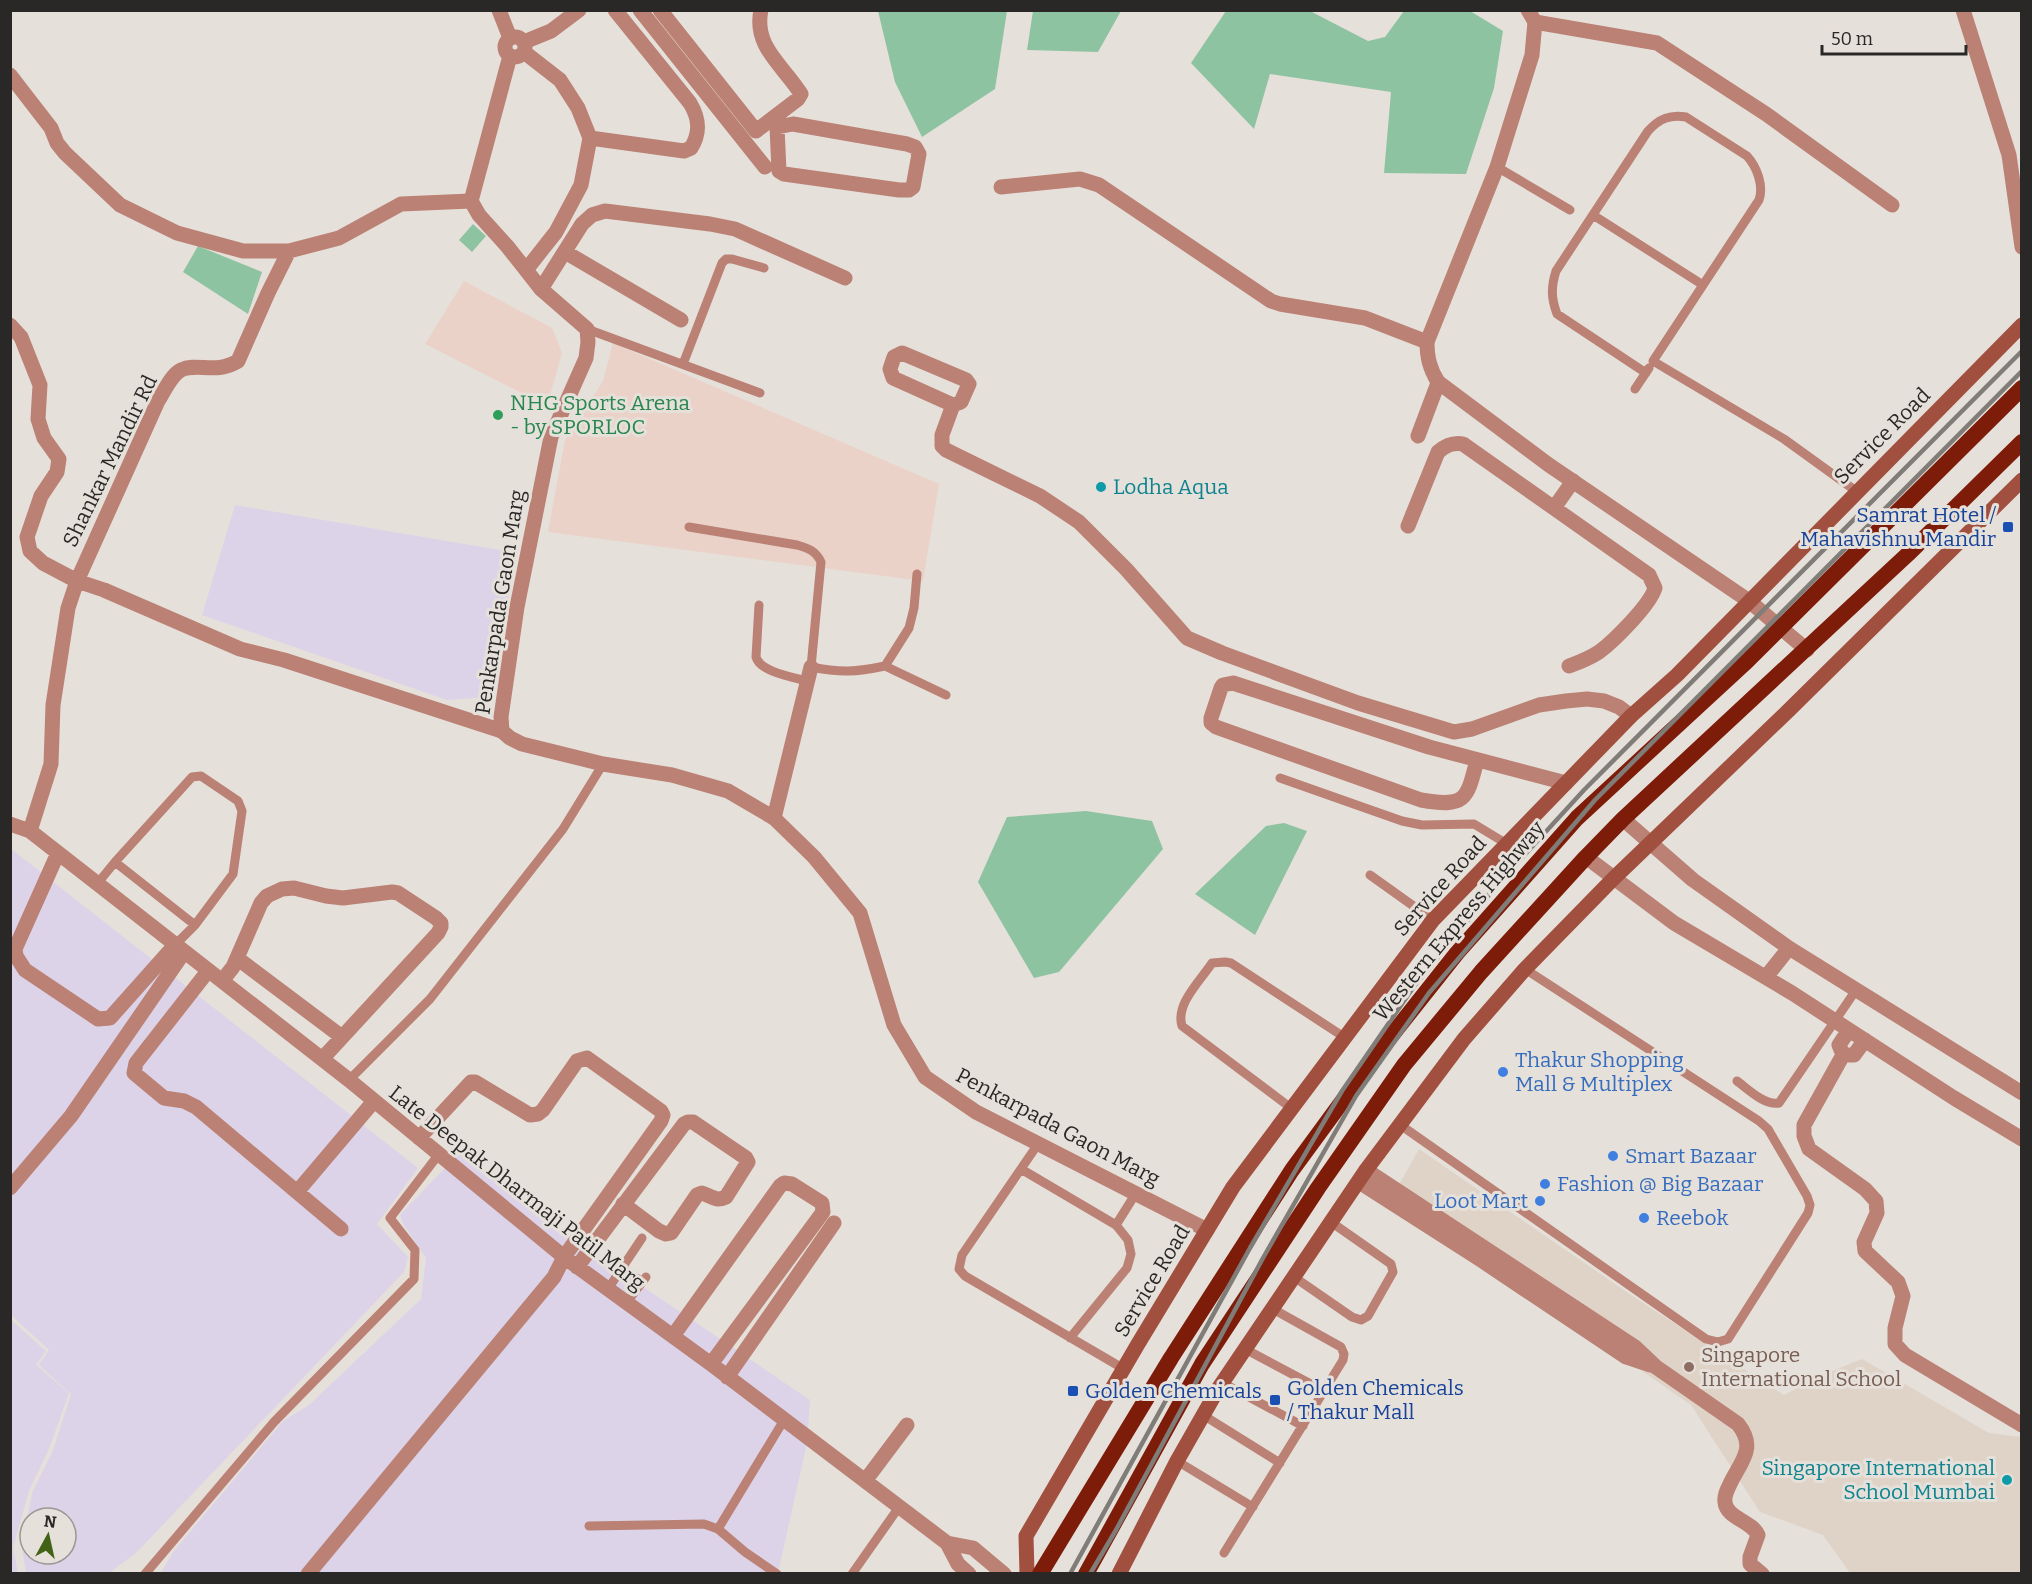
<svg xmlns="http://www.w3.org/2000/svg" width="2032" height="1584" font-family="Bitter,serif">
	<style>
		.commercial { fill: #ead2c8 }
		.industrial { fill: #dcd3e8; fill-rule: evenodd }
		.built { fill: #dfd3c8 }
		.green { fill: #8ec3a1 }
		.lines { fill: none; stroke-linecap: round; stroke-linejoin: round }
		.service { stroke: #ba8174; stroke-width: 9 }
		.minor { stroke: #ba8174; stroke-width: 15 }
		.tertiary { stroke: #ba8174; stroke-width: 15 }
		.secondary { stroke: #a1503f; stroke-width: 15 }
		.trunk { stroke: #7e1c0a; stroke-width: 16 }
		.rail { stroke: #807c78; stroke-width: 4.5 }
		.leisure-dot { fill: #2e9e5b; stroke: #e6e0da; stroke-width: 2 }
		.culture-dot { fill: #0f9aa8; stroke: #e6e0da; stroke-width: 2 }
		.transit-dot { fill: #1a4fb4; stroke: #e6e0da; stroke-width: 2 }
		.shop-dot { fill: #3f7fe0; stroke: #e6e0da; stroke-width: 2 }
		.education-dot { fill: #8d6e63; stroke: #e6e0da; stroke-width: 2 }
		.labels { text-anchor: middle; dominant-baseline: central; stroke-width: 6; stroke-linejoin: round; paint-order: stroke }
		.leisure-label { font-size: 21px; fill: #27864d; stroke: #e6e0da; text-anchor: start }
		.street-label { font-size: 21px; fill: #2a2826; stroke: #e6e0da }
		.culture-label { font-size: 21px; fill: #0d838f; stroke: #e6e0da; text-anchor: start }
		.transit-label { font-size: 21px; fill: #164399; stroke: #e6e0da; text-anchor: start }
		.shop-label { font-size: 21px; fill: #366cbe; stroke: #e6e0da; text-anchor: start }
		.education-label { font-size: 21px; fill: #785e54; stroke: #e6e0da; text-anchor: start }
	</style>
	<rect width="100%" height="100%" fill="#e6e0da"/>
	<path class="commercial" d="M464 281 552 328 562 353 547 406 425 344Z
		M613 343 939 484 923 581 548 532 565 440 603 381Z"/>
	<path class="industrial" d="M235 505 517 553 490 697 447 700 202 615Z
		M10 848 418 1168 377 1224 408 1257 404 1272 136 1553 109 1573H26L22 1548 32 1493 53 1450 71 1394 39 1365 49 1350 11 1315ZM30 1518H66V1554H30Z
		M462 1150 555 1227 810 1400 807 1443 778 1573 160 1574 174 1551 283 1421 309 1405 421 1299 426 1258 403 1224 400 1215Z
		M11 1320 46 1351 36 1365 69 1393 49 1449 29 1491 13 1548 18 1574 10 1573Z"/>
	<path class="built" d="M1419 1149 1631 1295 1784 1395 1820 1376 1862 1359 1989 1433 2021 1437V1573H1850L1823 1535 1760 1512 1691 1405 1392 1197Z"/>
	<path class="green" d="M878 11H1007L995 89 922 137 895 82Z
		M1033 11V10L1121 11 1098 52 1027 50Z
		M1226 11H1310L1368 41 1385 37 1404 11H1470L1503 31 1494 88 1466 174 1384 173 1391 92 1270 74 1254 129 1191 63Z
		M473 224 486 236 472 252 459 240Z
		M198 246 262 272 248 314 183 272Z
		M1086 811 1152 821 1163 849 1059 972 1034 978 978 882 1007 817Z
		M1284 823 1307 831 1255 935 1195 894 1266 826Z"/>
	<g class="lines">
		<path class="service" d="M1497 167 1570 210
			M1593 215 1703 285
			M587 329 760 393
			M683 364 722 263 726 259H732L764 268
			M1646 373 1557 314C1551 298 1551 287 1556 271L1648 131C1659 119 1670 114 1686 117L1747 156C1757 167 1764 186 1759 200L1653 361 1784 439 1856 491
			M1635 389 1649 368
			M689 527 797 545C808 548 816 551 821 562L811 667C841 673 856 672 885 666L909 628 914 608 917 574
			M759 605 756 657C760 672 793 677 807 681
			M885 666 946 695
			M1280 778 1402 821 1422 825 1474 824 1507 844
			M115 862 195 925
			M1370 875 1433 920
			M97 884 115 862 192 777 201 776 238 801 242 811 233 874 195 925 175 945
			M349 1080 430 999 563 829 603 764
			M1737 1081C1748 1089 1765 1106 1779 1103L1856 990
			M1291 1108 1182 1026C1175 1004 1201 980 1212 963L1225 962 1231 963 1344 1037
			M1399 1124 1706 1339 1718 1342 1728 1339 1808 1213 1810 1205 1807 1196 1768 1129 1759 1121 1525 969
			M1038 1144 962 1255 959 1269 965 1276 1124 1369
			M1021 1169 1116 1225 1128 1240 1131 1254 1127 1268 1070 1338
			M1116 1225 1136 1193
			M622 1268 642 1282
			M1294 1277 1352 1317 1361 1320 1368 1316 1393 1272 1391 1264 1331 1222
			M608 1289 642 1238
			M627 1302 646 1277
			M1245 1349 1324 1391
			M1223 1383 1303 1426
			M1203 1415 1280 1463
			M1177 1461 1253 1507
			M589 1526 704 1524 718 1529 745 1552 777 1574
			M718 1529 784 1420
			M1224 1553 1343 1360 1344 1354 1341 1347 1273 1309
			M145 1574 274 1422 414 1279 415 1250 390 1218 439 1154
			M852 1574 899 1507"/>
		<path class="minor" d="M640 10 765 167
			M660 10 756 131 798 99 801 94C784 66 753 47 761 10
			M1963 10 2009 155 2022 247
			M1535 22 1657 43 1766 114 1892 205
			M10 75 51 128 57 143 65 153 120 205 177 233 243 251H289
			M793 124 907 144 915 147 919 154 913 187 909 190H899L784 174 779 171 777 127Z
			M590 138 684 151 691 148C701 132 699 118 690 103L615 10
			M1001 187 1080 179 1099 185 1271 301 1280 304 1365 318 1427 342
			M565 252 681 320
			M541 289 582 224 592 215 605 211 710 224 735 229 845 278
			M10 325 21 337 40 385 38 419 44 438 59 459 57 472 41 496 27 537 30 551 43 563 77 581 104 590 240 649 284 660 502 731
			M902 353 966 380 969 384 961 402 953 405 893 378 890 369 894 357Z
			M953 405 942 435V446L946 450 1040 496 1079 522 1126 569 1187 638 1222 653 1358 703 1454 732 1472 729 1539 705 1566 701 1587 699 1604 701 1619 707 1631 716
			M1418 436 1438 383
			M1554 508 1573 481
			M1408 526 1438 452C1446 445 1453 442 1463 444L1649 575 1655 588C1650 605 1614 641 1599 652 1590 658 1580 662 1569 666
			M1477 760C1467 799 1466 808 1421 800L1216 727 1211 723V718L1221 688 1223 685 1233 683 1429 747 1566 783
			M774 818 811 667
			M1623 819 1693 880 1789 948 2022 1093
			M10 824 30 831 349 1080 564 1257 711 1364 947 1543 973 1548 1004 1574
			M30 831 51 764 53 705 68 608 77 581 158 401C164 392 171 375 181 370 198 362 215 375 238 361L268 293 289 251 339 238 401 204 471 201
			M58 853 15 949 16 956 25 970 98 1019 110 1018 175 945
			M1586 857 1674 923 1792 993 1954 1098 2022 1139
			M237 958 342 1037
			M208 971 136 1063 134 1073 164 1098 184 1101 196 1107 341 1229
			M1766 977 1789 948
			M222 981 233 967 261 903 267 896 282 889 294 888 326 896 343 898 392 892 398 893 436 918 441 923V927L438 933 322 1059
			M1849 1030 1839 1045 1843 1055H1854L1865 1040
			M1843 1055 1804 1125V1136L1809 1149 1865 1189 1876 1201 1877 1213 1864 1242 1865 1251 1898 1282 1903 1296 1895 1328V1344L1905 1355 2022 1425
			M1366 1170 1635 1347 1656 1367 1738 1424C1757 1448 1741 1461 1730 1484 1727 1490 1724 1496 1725 1502 1726 1518 1752 1521 1758 1535L1750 1557V1564L1762 1574
			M1359 1182 1481 1260 1626 1357 1650 1365
			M10 1188 71 1116 184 952
			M297 1192 374 1101
			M577 1267 684 1124 688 1122H693L746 1158 748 1162 726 1197C716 1202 711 1196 702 1193L697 1195 671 1233 666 1234 659 1231 623 1204
			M673 1336 780 1186 784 1183 792 1184 822 1203 823 1212 711 1364
			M727 1377 834 1223
			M865 1481 907 1425
			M947 1543 958 1564 969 1574
			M308 1574 554 1277 564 1257 661 1121 663 1115 661 1111 587 1058 577 1061 543 1110 538 1114 530 1115 475 1082H471L419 1138"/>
		<path class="tertiary" d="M499 10 510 38
			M1528 10 1535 22 1532 55 1497 167 1427 342C1427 358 1430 369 1438 382L1549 465 1749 601 1807 650
			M505 47a10 10 0 1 1 20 0a10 10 0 1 1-20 0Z
			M524 42 551 31 579 10
			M524 52 560 80 578 108 590 138 581 185 556 232 526 270
			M510 56 471 201 479 215 507 246 541 289 587 329 588 342 586 358 551 437 517 607 501 717 502 731 510 738 522 744 603 764 672 775 728 791 774 818 814 857 860 913 894 1025 925 1077 976 1112 1207 1230"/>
		<path class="secondary" d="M1027 1574 1026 1536 1138 1344 1233 1187 1433 920 1631 716 1677 675 2022 325
			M1119 1574 1177 1461 1218 1389 1366 1170 1464 1039 1525 969 1614 878 1789 710 2022 480"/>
		<path class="trunk" d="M1040 1574 1171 1358 1292 1170 1380 1050 1457 953 1577 818 1747 661 2022 388
			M1086 1574 1202 1364 1318 1188 1404 1065 1481 972 1586 857 1623 819 1908 554 2022 442"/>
		<path class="rail" d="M1070 1574 1250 1248 1342 1091 1415 985 1497 885 1584 790 2022 351
			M1090 1574 1116 1530 1263 1258 1356 1096 1429 993 1595 800 2022 371"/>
	</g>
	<circle class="leisure-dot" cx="498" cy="415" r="6"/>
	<g class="culture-dot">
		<circle cx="1101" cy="487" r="6"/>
		<circle cx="2007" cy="1480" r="6"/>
	</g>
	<g class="transit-dot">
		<rect x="2002" y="521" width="12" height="12" rx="3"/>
		<rect x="1067" y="1385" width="12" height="12" rx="3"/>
		<rect x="1269" y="1394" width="12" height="12" rx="3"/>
	</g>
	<g class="shop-dot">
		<circle cx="1503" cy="1072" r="6"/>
		<circle cx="1613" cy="1156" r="6"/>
		<circle cx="1545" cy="1184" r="6"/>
		<circle cx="1540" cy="1201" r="6"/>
		<circle cx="1644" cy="1218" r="6"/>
	</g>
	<circle class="education-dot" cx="1689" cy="1367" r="6"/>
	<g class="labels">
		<g class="leisure-label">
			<text x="510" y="403">NHG Sports Arena<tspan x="510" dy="24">- by SPORLOC</tspan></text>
		</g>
		<g class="street-label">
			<text transform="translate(1882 436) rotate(-45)">Service Road</text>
			<text transform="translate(110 461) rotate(-64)">Shankar Mandir Rd</text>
			<text transform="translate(500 602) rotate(-81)">Penkarpada Gaon Marg</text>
			<text transform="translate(1440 886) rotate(-48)">Service Road</text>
			<text transform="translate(1459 921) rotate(-50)">Western Express Highway</text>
			<text transform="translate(1058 1127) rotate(28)">Penkarpada Gaon Marg</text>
			<text transform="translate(517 1188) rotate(38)">Late Deepak Dharmaji Patil Marg</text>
			<text transform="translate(1152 1281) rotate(-59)">Service Road</text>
		</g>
		<g class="culture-label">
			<text x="1113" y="487">Lodha Aqua</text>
			<text x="1995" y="1468" text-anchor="end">Singapore International<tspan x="1995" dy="24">School Mumbai</tspan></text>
		</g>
		<g class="transit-label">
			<text x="1996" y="515" text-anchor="end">Samrat Hotel /<tspan x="1996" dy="24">Mahavishnu Mandir</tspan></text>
			<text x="1287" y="1388">Golden Chemicals<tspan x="1287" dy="24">/ Thakur Mall</tspan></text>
			<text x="1085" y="1391">Golden Chemicals</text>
		</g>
		<g class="shop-label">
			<text x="1515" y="1060">Thakur Shopping<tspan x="1515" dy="24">Mall &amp; Multiplex</tspan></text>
			<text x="1625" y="1156">Smart Bazaar</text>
			<text x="1557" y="1184">Fashion @ Big Bazaar</text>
			<text x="1528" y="1201" text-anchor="end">Loot Mart</text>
			<text x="1656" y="1218">Reebok</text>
		</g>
		<g class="education-label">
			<text x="1701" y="1355">Singapore<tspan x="1701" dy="24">International School</tspan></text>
		</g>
	</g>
	<rect width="2032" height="1584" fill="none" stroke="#2a2826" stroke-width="24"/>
	<g transform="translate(48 1536) rotate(8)"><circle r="28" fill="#e6e0da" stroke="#9b9692" stroke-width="1.5"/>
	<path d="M0-4.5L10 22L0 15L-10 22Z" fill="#426216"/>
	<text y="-9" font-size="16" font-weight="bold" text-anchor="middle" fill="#2a2826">N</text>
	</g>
	<path d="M1822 45v9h144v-9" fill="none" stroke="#2a2826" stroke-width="3"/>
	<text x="1831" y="45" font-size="18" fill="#2a2826" stroke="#e6e0da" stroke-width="4.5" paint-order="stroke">50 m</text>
</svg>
